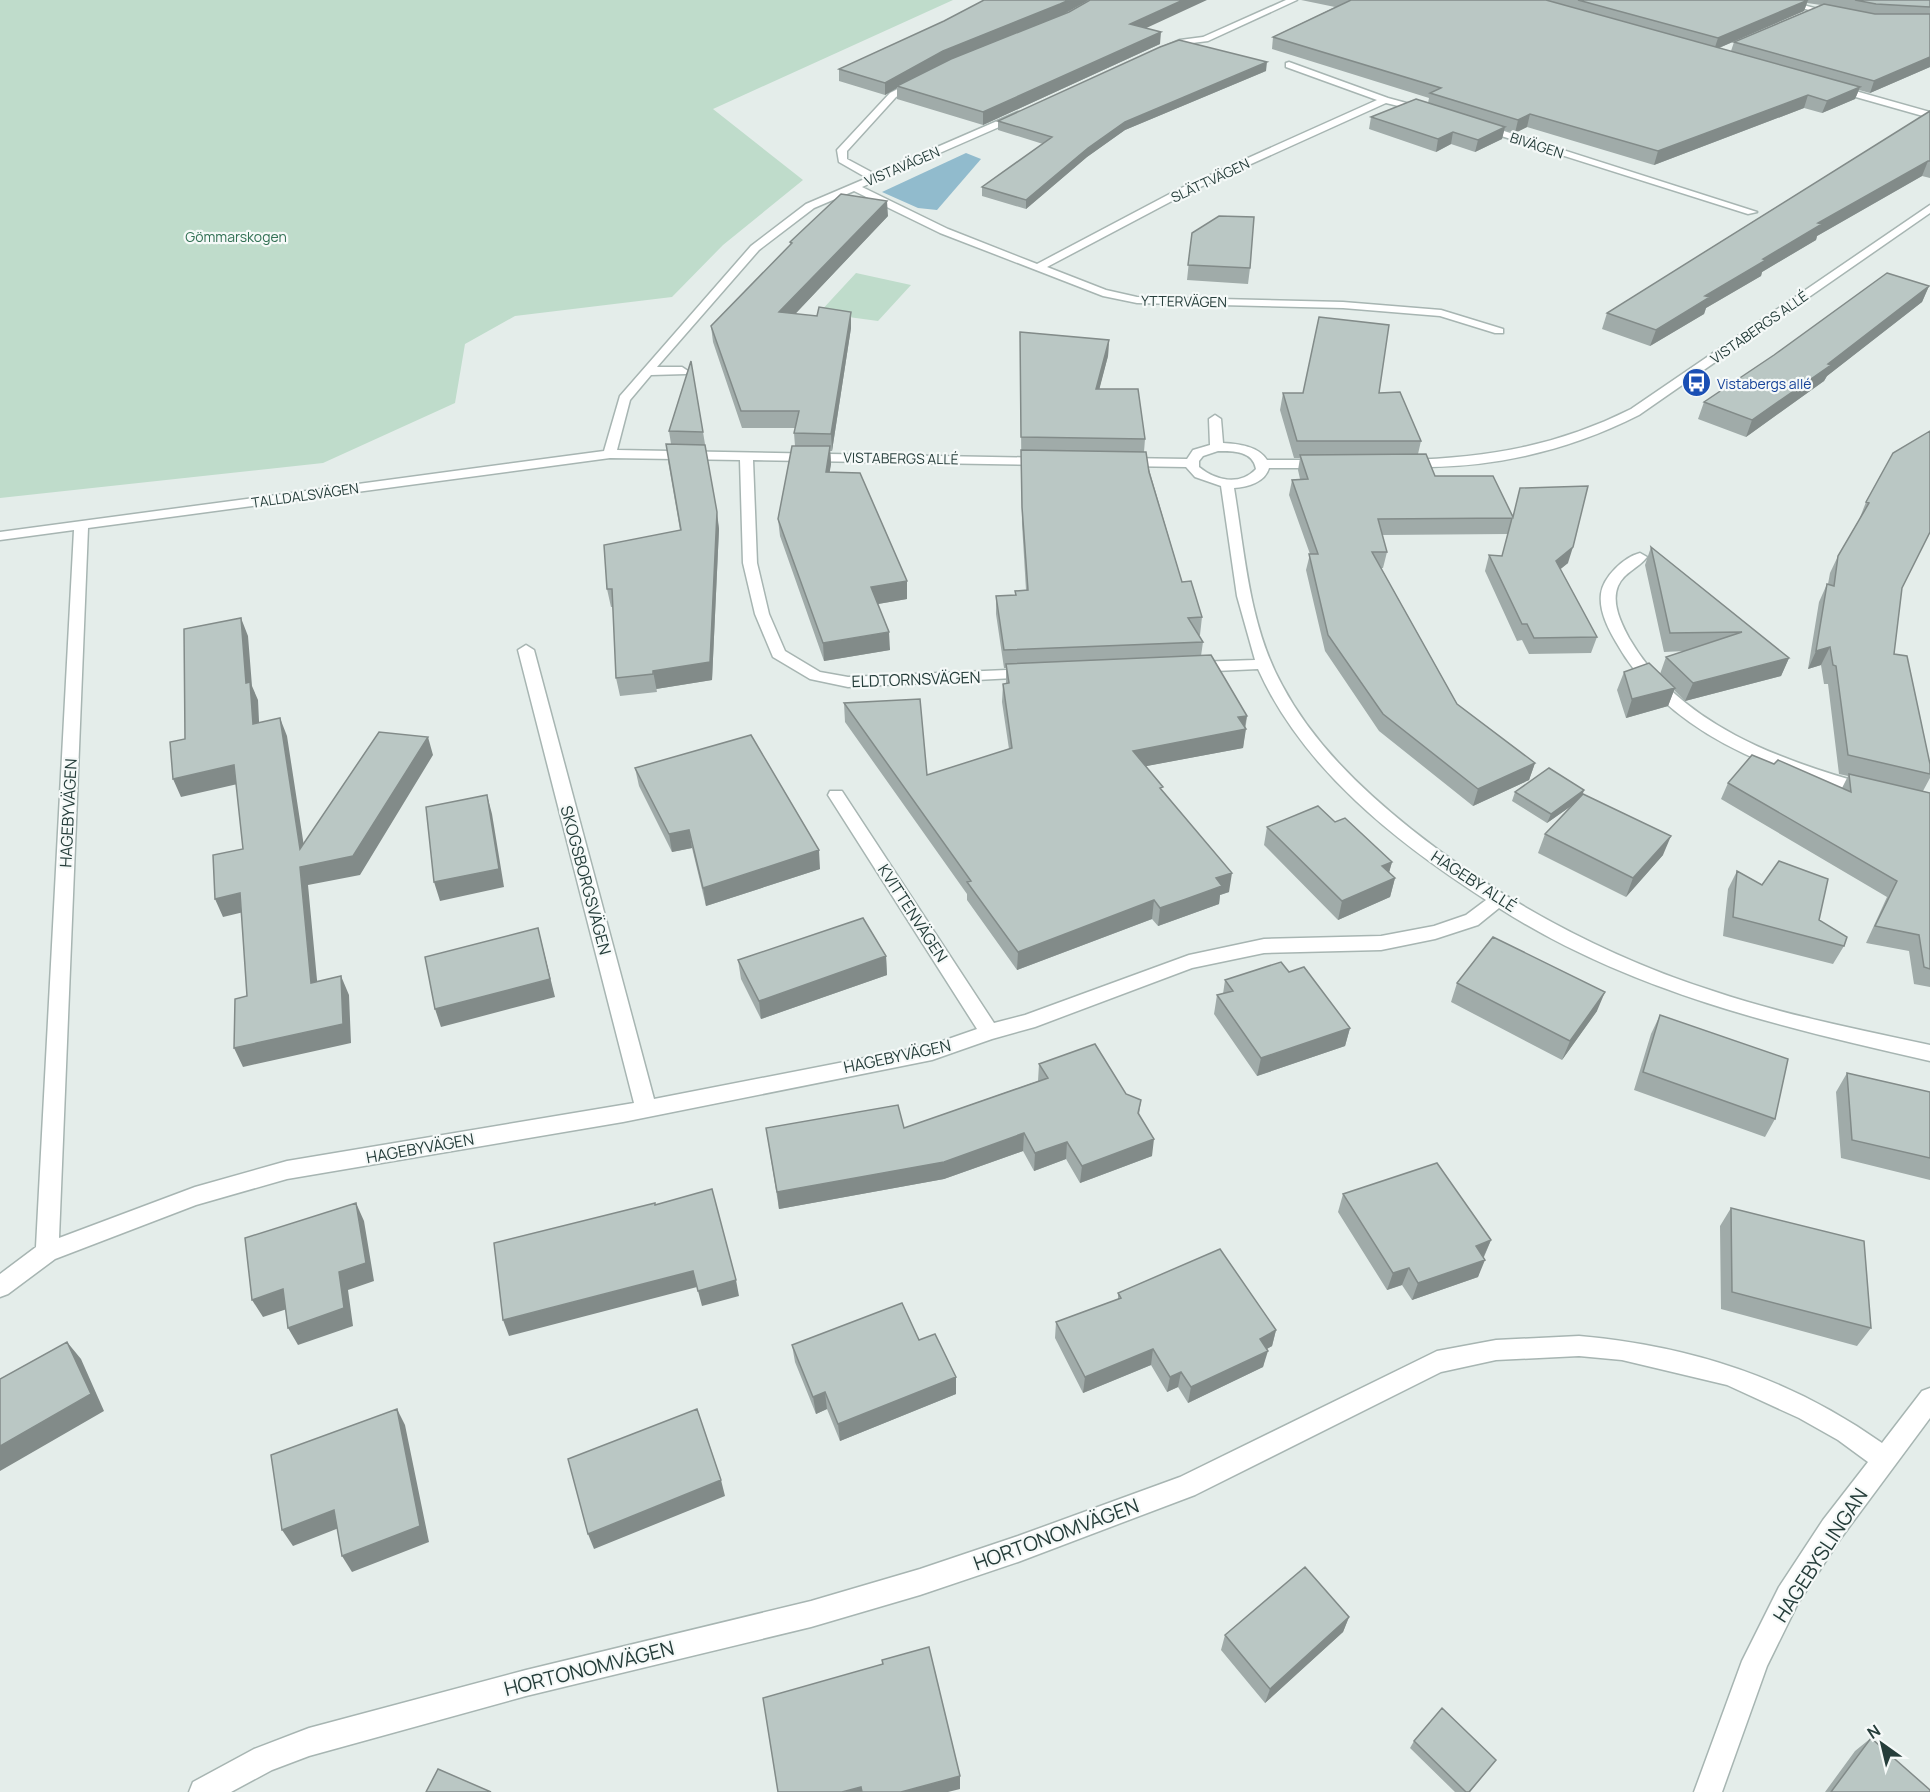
<svg xmlns="http://www.w3.org/2000/svg" width="1930" height="1792" font-family="Manrope,sans-serif">
	<style>
		.green { fill: #bfdccb }
		.water { fill: #91bbcd }
		.lines { fill: none; stroke-linecap: round; stroke-linejoin: round }
		.minor-casing { stroke: #a7b5b2; stroke-width: 3 }
		.minor { fill: #fff; fill-rule: evenodd }
		.wall { fill: #a0aba9; fill-rule: evenodd }
		.shaded-wall { fill: #828b89 }
		.building { fill: #bac7c4; stroke: #828b89; stroke-width: 1.5 }
		.labels { text-anchor: middle; dominant-baseline: central; stroke-width: 4.5; stroke-linejoin: round; paint-order: stroke }
		.far-street-label { font-size: 14px; fill: #253d3a; stroke: #f5f9f8 }
		.far-park-label { font-size: 14px; fill: #327154; stroke: #f5f9f8 }
		.far-transit-label { font-size: 14px; fill: #164399; stroke: #f5f9f8; text-anchor: start }
		.street-label { font-size: 16px; fill: #253d3a; stroke: #f5f9f8 }
		.near-street-label { font-size: 20px; fill: #253d3a; stroke: #f5f9f8 }
	</style>
	<rect width="100%" height="100%" fill="#e4edea"/>
	<path class="green" d="M0 0H953L713 109 803 180 723 245 672 297 515 316 465 344 455 403 323 463 0 498Z
		M856 273 911 285 878 321 819 313Z"/>
	<path class="water" d="M966 153 981 159 937 210 918 208 882 192Z"/>
	<g class="lines">
		<defs>
			<path id="minor" d="M1286 0H1297L1208 41 1184 44 1163 52 1159 49 1180 40 1203 37Z
				M1771 0H1785L1840 15 1836 17Z
				M1289 62 1388 98 1432 110 1427 113 1386 103 1187 193 1047 267 1106 290 1137 297 1343 302 1441 310 1503 329V333H1495L1440 316 1343 308 1137 303 1103 296 940 233 854 191 814 208 759 250 657 367H682L688 371 686 374 651 375 630 400 617 450 1051 458 1053 461 1051 464 1046 465 753 460 757 563 769 614 785 651 820 672 848 677 1028 669 1036 674 1033 677 848 687 810 679 773 657 755 614 743 563 740 460 610 458 88 528 59 1238 195 1187 287 1161 634 1103 518 650 526 645 534 650 654 1099 931 1045 977 1029 828 795 830 791H842L994 1023 1025 1015 1189 955 1264 939 1381 936 1434 926 1466 915 1486 900C1396 842 1303 769 1258 669L1194 672 1186 667 1194 662 1255 660 1237 596 1221 486 1195 477 1186 467 1124 466 1117 462 1124 458 1187 459 1193 450 1210 445 1209 419 1215 415 1221 419 1223 443C1239 444 1258 446 1267 460H1324L1331 464 1324 468H1269C1265 482 1248 487 1234 488 1245 554 1249 625 1282 685 1312 742 1361 789 1411 829 1500 900 1604 956 1713 991 1784 1015 1857 1029 1930 1045V1061C1781 1027 1630 992 1499 908L1478 925 1435 939 1381 950 1264 953 1192 968 1035 1027 992 1039 932 1060 623 1122 287 1179 196 1205 55 1259 8 1294 0 1297V1274L36 1247 74 530 0 540V532L604 451 620 396 751 246 806 204 867 178 839 162 837 150 890 93 915 80 922 82 896 97 847 151V159L875 174 1018 112H1024V116L862 187 948 229 1037 264 1179 189 1377 100 1286 67V63ZM1218 451C1234 451 1253 451 1256 469 1240 486 1216 481 1199 467V461L1203 456Z
				M1834 85 1930 112V118L1831 90V86Z
				M1479 125H1485L1757 212 1748 214 1479 129Z
				M1930 205V213L1639 415C1574 448 1503 466 1429 467 1420 468 1405 471 1398 464L1405 460C1487 458 1557 446 1631 409Z
				M1640 553 1647 557C1639 568 1624 572 1618 586 1611 603 1621 623 1629 638 1679 725 1781 761 1873 786L1875 790 1873 794 1867 796C1772 772 1666 732 1616 642 1608 628 1599 611 1601 594 1603 577 1624 557 1640 553Z
				M1579 1336C1691 1346 1790 1378 1882 1443L1922 1391 1930 1388V1418L1841 1538 1797 1605 1767 1666 1722 1792H1694L1742 1661 1779 1587 1823 1520 1868 1462 1838 1440 1799 1418 1727 1385 1622 1360 1579 1356 1496 1360 1441 1372 1195 1495 1018 1562 920 1595 811 1627 526 1696 309 1756 272 1770 231 1792H189L193 1782 254 1749 309 1728 526 1670 811 1601 920 1569 1018 1536 1180 1477 1437 1351 1496 1340Z"/>
		</defs>
		<use href="#minor" class="minor-casing"/>
		<use href="#minor" class="minor"/>
	</g>
	<path class="wall" d="M1089 0 1062 15 1146 28 1160 44 983 125 897 99V88L885 95 839 81V69Z
		M1301 0H1930V67L1870 93 1859 90 1855 99 1822 113 1804 108 1654 165 1527 127 1515 133 1504 130 1502 139 1475 152 1451 144 1436 152 1369 129 1371 117 1428 103 1429 98 1272 49 1273 37 1335 7ZM1807 3 1821 5 1734 42 1731 51 1719 48 1804 11Z
		M1266 71 1125 130 1087 157 1026 209 982 196V187L1043 144 998 130V121Z
		M1930 111V178L1922 176 1817 236 1816 240 1762 272 1761 276 1706 308 1704 314 1650 346 1602 329 1607 313Z
		M888 216 795 314 851 328 832 451H830L831 464 829 473 907 599 878 604 890 650 824 661 780 536 778 519 795 446 794 433 795 428H742L713 342 711 326 790 245V242Z
		M1192 233 1250 268 1248 284 1187 280Z
		M1929 286 1922 302 1827 376 1824 381 1746 437 1698 419 1704 402Z
		M1020 332 1109 340 1108 356 1099 389 1145 439 1144 452 1182 582 1202 617 1200 635H1198L1203 642 1201 656 1247 716 1243 748 1146 766 1229 892 1220 895 1219 904 1158 926 1152 919 1017 970 967 900V894L845 722 844 703 927 775 1009 749 1002 702 1003 684H1006V668H1004L996 614V596L1015 595V591L1026 590 1022 524Z
		M1283 393H1379L1421 441 1418 454 1435 476 1513 517 1568 563 1560 569 1597 637 1591 653 1529 654 1522 640 1517 641 1485 571 1489 555 1502 556 1508 534 1382 535 1387 552 1383 568H1381L1457 704 1535 763 1529 780 1473 806 1379 731 1325 651 1306 570 1310 554 1289 495 1292 480 1300 479 1298 470 1300 458H1294L1280 410Z
		M669 431 703 432 719 529 712 680 656 689 657 692 620 696 616 678 613 607H611L607 589 680 530 668 461 671 444Z
		M1893 453 1902 588 1894 654 1930 764V778L1923 791 1930 793V987L1914 984 1909 951 1866 943 1887 897 1721 799 1728 783 1774 764 1842 788 1848 776 1839 774 1828 684H1824L1821 665 1808 669 1819 602 1827 584H1828L1830 573 1838 556 1859 520 1866 502Z
		M1651 547 1789 658 1781 676 1685 701 1674 690 1668 706 1626 718 1617 690 1624 672 1660 674 1666 657 1685 651 1664 652 1645 565Z
		M635 768 820 869 706 906 692 848 672 852 639 786Z
		M1584 790 1582 795 1663 855 1626 897 1538 853 1545 834 1574 804 1547 823 1512 801 1515 792Z
		M1335 822 1392 862 1389 872 1395 878 1390 897 1338 920 1264 845 1267 827Z
		M1737 871 1819 920 1844 946 1833 964 1723 936 1728 889Z
		M886 956 887 975 761 1019 741 979 738 960Z
		M1289 972 1350 1028 1345 1046 1257 1076 1214 1014 1217 995 1223 994 1225 980Z
		M1457 983 1597 1011 1562 1060 1451 1002Z
		M1660 1015 1775 1119 1765 1137 1634 1090 1651 1034Z
		M1039 1064 1141 1100 1139 1115 1152 1156 1080 1183 1066 1159 1034 1171 1023 1151 944 1179 779 1209 766 1128H904L1038 1081Z
		M1847 1073 1930 1092V1180L1841 1158 1836 1092Z
		M1343 1194 1491 1240 1484 1257 1478 1277 1412 1300 1402 1285 1387 1290 1338 1212Z
		M1731 1208 1871 1328 1857 1346 1721 1309 1720 1226Z
		M1118 1293 1276 1330 1272 1346 1267 1349 1263 1367 1188 1403 1178 1387 1167 1392 1151 1365 1083 1393 1055 1338 1056 1322 1118 1299Z
		M919 1340 956 1377V1394L840 1441 827 1409 816 1414 795 1362 792 1345Z
		M1349 1617 1343 1632 1265 1703 1221 1650 1225 1635Z
		M1871 1738 1930 1792H1825L1855 1751Z
		M1414 1741 1496 1760 1470 1792H1455L1410 1748Z"/>
	<path class="shaded-wall" d="M1069 0H1089L1060 16 897 86V88L885 95V83L943 51Z
		M1183 0H1207L1129 36 1130 24Z
		M1808 0 1804 11 1714 50 1718 38Z
		M1161 32 1160 44 983 125V112Z
		M1930 57V67L1870 93 1874 81Z
		M1267 62 1266 71 1125 130 1087 157 1026 209V200L1088 148 1125 122Z
		M1860 87 1855 99 1822 113 1827 101Z
		M1808 95 1804 108 1654 165 1658 151Z
		M1530 114 1527 127 1515 133 1518 120Z
		M1505 127 1502 139 1475 152 1478 140Z
		M1453 132 1451 144 1436 152 1438 139Z
		M1928 161 1922 176 1817 236 1816 240 1762 272 1761 276 1706 308 1704 314 1650 346 1656 330 1705 296 1818 223Z
		M887 201 888 216 781 329 779 312Z
		M1929 286 1922 302 1827 376 1824 381 1746 437 1752 420Z
		M851 312V328L832 451 831 434Z
		M1109 340 1108 356 1095 406 1096 389Z
		M830 446 831 464 827 490 826 472Z
		M717 512 719 529 712 680 656 689 657 692 653 671Z
		M1573 547 1568 563 1551 577 1556 561Z
		M907 581V599L872 605 871 587Z
		M241 618 248 636 252 686 258 700 260 742 253 724 246 683Z
		M889 632 890 650 824 661 823 643Z
		M1830 647 1821 665 1808 669 1816 651Z
		M1789 658 1781 676 1685 701 1693 683Z
		M1675 688 1668 706 1626 718 1632 699Z
		M1247 716 1244 730 1246 729 1243 748 1131 769 1133 751 1238 717Z
		M280 718 287 736 307 866 428 737 433 755 360 875 308 885 319 1001 311 983 300 867V849Z
		M1535 763 1529 780 1473 806 1478 789Z
		M234 765 242 783 181 797 173 779Z
		M1584 790 1581 799 1547 823 1551 814Z
		M487 795 492 814 504 887 440 901 434 882Z
		M689 830 692 848 672 852 669 834Z
		M1671 836 1663 855 1626 897 1633 878Z
		M819 850 820 869 706 906 703 888Z
		M1392 862 1387 880 1382 866Z
		M1232 873 1229 892 1220 895 1219 904 1158 926 1160 908 1216 878Z
		M1395 878 1390 897 1338 920 1342 901Z
		M240 893 248 911 223 917 215 899Z
		M1154 900 1152 919 1017 970 1018 952Z
		M538 928 555 997 441 1027 435 1009Z
		M886 956 887 975 761 1019 759 1001Z
		M341 976 349 995 351 1043 243 1067 234 1048Z
		M1605 992 1597 1011 1562 1060 1570 1041Z
		M1350 1028 1345 1046 1257 1076 1261 1058Z
		M1024 1133 1023 1151 944 1179 779 1209 777 1192Z
		M1154 1139 1152 1156 1080 1183 1082 1166Z
		M1067 1142 1066 1159 1034 1171 1035 1153Z
		M356 1203 364 1221 374 1281 348 1290 353 1326 298 1345 288 1328 339 1272Z
		M1491 1240 1483 1258 1476 1246Z
		M1485 1260 1478 1277 1412 1300 1418 1283Z
		M1409 1268 1402 1285 1387 1290 1393 1273Z
		M693 1271 697 1287 509 1336 503 1320Z
		M736 1280 739 1296 702 1306 698 1291Z
		M283 1289 293 1307 263 1317 252 1300Z
		M1276 1330 1272 1346 1256 1355 1260 1339Z
		M67 1342 81 1359 104 1411 0 1471V1446Z
		M1153 1349 1151 1365 1083 1393 1085 1377Z
		M1268 1351 1263 1367 1188 1403 1191 1387Z
		M1181 1372 1178 1387 1167 1392 1170 1377Z
		M956 1377V1394L840 1441 838 1424Z
		M825 1392 827 1409 816 1414 813 1397Z
		M397 1409 405 1425 429 1542 352 1572 342 1556Z
		M721 1480 725 1496 594 1549 588 1534Z
		M334 1510 344 1526 293 1546 282 1530Z
		M1349 1617 1343 1632 1265 1703 1270 1689Z
		M960 1776V1789L948 1792H901Z
		M861 1787 862 1792H842Z"/>
	<path class="building" d="M984 0H1069L1060 4 943 51 885 83 839 69 944 21Z
		M1090 0H1183L1130 24 1161 32 983 112 897 86 951 59 1069 12Z
		M1351 0H1546L1860 87 1827 101 1808 95 1658 151 1530 114 1518 120 1430 93 1441 88 1273 37Z
		M1578 0H1808L1718 38Z
		M1855 0H1930V7L1876 4Z
		M1824 4 1875 14H1930V57L1874 81 1734 42Z
		M1179 40 1267 62 1125 122 1088 148 1026 200 982 187 1052 137 998 121 1160 47Z
		M1416 99 1505 127 1478 140 1453 132 1438 139 1371 117Z
		M1930 111V161H1928L1818 223 1822 224 1763 259 1766 260 1705 296 1710 297 1656 330 1607 313Z
		M841 194 887 201 779 312 817 316 819 307 851 312 831 434 794 433 799 411H741L711 326 792 243 790 242Z
		M1219 216 1254 217 1250 268 1188 265 1192 233Z
		M1887 273 1929 286 1828 364 1831 365 1752 420 1704 402 1774 355Z
		M1319 317 1389 325 1379 393 1400 392 1421 441H1297L1283 393H1303Z
		M1020 332 1109 340 1096 389H1138L1145 439 1021 437Z
		M691 361 703 432 669 431Z
		M1930 431V532L1902 588 1894 654 1907 656 1930 764V774L1848 755 1836 666 1833 665 1830 647 1816 651 1827 584 1834 586 1838 556 1869 503 1866 502 1893 453Z
		M666 444 705 445 717 512 710 662 653 671V674L616 678 612 589H607L604 545 681 530Z
		M792 446H830L826 472 860 473 907 581 871 587 889 632 823 643 778 519Z
		M1021 450 1146 452 1149 472 1182 582 1191 581 1202 617 1188 618 1203 642 1004 650 996 596 1016 595 1015 591 1028 590 1022 507Z
		M1426 454 1435 476H1493L1513 517 1520 488 1588 486 1573 547 1556 561 1597 637 1534 638 1527 624H1522L1489 555 1502 556 1512 518 1378 519 1387 552H1372L1457 704 1535 763 1478 789 1383 714 1328 635 1309 554H1318L1292 480 1308 479 1300 455Z
		M1651 547 1789 658 1693 683 1666 657 1742 632 1670 633Z
		M241 618 246 683 250 682 253 724 280 718 300 849 379 732 428 737 353 856 300 867 311 983 341 976 343 1024 234 1048 235 999 247 996 240 893 215 899 213 855 243 849 234 765 173 779 170 742 185 739 184 629Z
		M1211 655 1247 716 1238 717 1246 729 1133 751 1163 787 1160 788 1232 873 1216 878 1222 886 1186 899 1160 908 1154 900 1018 952 967 882 971 881 844 703 920 699 927 775 1012 748 1003 684 1009 683 1006 664Z
		M1649 663 1675 688 1632 699 1624 672Z
		M751 735 819 850 703 888 689 830 669 834 635 768Z
		M1752 755 1774 764 1778 760 1851 792 1849 774 1930 793V969L1924 967 1919 935 1875 926 1897 881 1728 783Z
		M1549 768 1584 790 1551 814 1515 792Z
		M1583 794 1671 836 1633 878 1545 834Z
		M487 795 499 869 434 882 426 807Z
		M1318 806 1335 822 1345 818 1392 862 1382 866 1395 878 1342 901 1267 827Z
		M1779 861 1828 879 1819 920 1847 937 1844 946 1733 917 1737 871 1762 885Z
		M863 918 886 956 759 1001 738 960Z
		M538 928 550 979 435 1009 425 957Z
		M1493 937 1605 992 1570 1041 1457 983Z
		M1281 962 1289 972 1304 967 1350 1028 1261 1058 1217 995 1233 991 1225 980Z
		M1660 1015 1788 1059 1775 1119 1643 1072Z
		M1095 1044 1126 1094 1141 1100 1138 1113 1154 1139 1082 1166 1067 1142 1035 1153 1024 1133 944 1162 777 1192 766 1128 898 1105 904 1128 1048 1078 1039 1064Z
		M1847 1073 1930 1092V1158L1852 1140Z
		M1437 1163 1491 1240 1476 1246 1485 1260 1418 1283 1409 1268 1393 1273 1343 1194Z
		M712 1189 736 1280 698 1291 693 1271 503 1320 494 1243 655 1203V1205Z
		M356 1203 366 1263 339 1272 344 1308 288 1328 283 1289 252 1300 245 1238Z
		M1731 1208 1864 1241 1871 1328 1732 1292Z
		M1220 1249 1276 1330 1260 1339 1268 1351 1191 1387 1181 1372 1170 1377 1153 1349 1085 1377 1056 1322 1121 1298 1118 1293Z
		M902 1303 919 1340 935 1334 956 1377 838 1424 825 1392 813 1397 792 1345Z
		M67 1342 91 1394 0 1446V1379Z
		M397 1409 420 1526 342 1556 334 1510 282 1530 271 1455Z
		M697 1409 721 1480 588 1534 568 1459Z
		M1305 1567 1349 1617 1270 1689 1225 1635Z
		M929 1647 960 1776 901 1792H862L861 1787 842 1792H778L763 1698 883 1664 882 1660Z
		M1442 1708 1496 1760 1469 1792H1466L1414 1741Z
		M1871 1738 1930 1790V1792H1831Z
		M438 1769 491 1792H426Z"/>
	<defs>
		<symbol id="bus-disc" viewBox="-11 -11 22 22"><circle r="9.5" fill="#1a4fb4" stroke="#f5f9f8"/><path d="M-5-6H5V4H4V6H2V4H-2V6H-4V4H-5ZM-3.5-4V0h7V-4ZM-3.5 1.2v1.5H-2V1.2ZM2 1.2v1.5H3.5V1.2Z" fill="#fff"/></symbol>
	</defs>
	<g fill-rule="evenodd">
		<use href="#bus-disc" x="1680" y="366" width="33" height="33"/>
	</g>
	<g class="labels">
		<g class="far-street-label">
			<text transform="translate(1537 145) rotate(18)">BIVÄGEN</text>
			<text transform="translate(902 166) rotate(-23)">VISTAVÄGEN</text>
			<text transform="translate(1210 180) rotate(-25)">SLÄTTVÄGEN</text>
			<text transform="translate(1184 301) rotate(1)">YTTERVÄGEN</text>
			<text transform="translate(1759 327) rotate(-35)">VISTABERGS ALLÉ</text>
			<text transform="translate(901 458) rotate(1)">VISTABERGS ALLÉ</text>
			<text transform="translate(305 495) rotate(-8)">TALLDALSVÄGEN</text>
		</g>
		<g class="far-park-label">
			<text x="236" y="236">Gömmarskogen</text>
		</g>
		<g class="far-transit-label">
			<text x="1717" y="383">Vistabergs allé</text>
		</g>
		<g class="street-label">
			<text transform="translate(916 679) rotate(-2)">ELDTORNSVÄGEN</text>
			<text transform="translate(68 813) rotate(-87)">HAGEBYVÄGEN</text>
			<text transform="translate(586 880) rotate(75)">SKOGSBORGSVÄGEN</text>
			<text transform="translate(1474 881) rotate(33)">HAGEBY ALLÉ</text>
			<text transform="translate(913 913) rotate(57)">KVITTENVÄGEN</text>
			<text transform="translate(897 1056) rotate(-12)">HAGEBYVÄGEN</text>
			<text transform="translate(420 1148) rotate(-10)">HAGEBYVÄGEN</text>
		</g>
		<g class="near-street-label">
			<text transform="translate(1056 1534) rotate(-20)">HORTONOMVÄGEN</text>
			<text transform="translate(1820 1555) rotate(-57)">HAGEBYSLINGAN</text>
			<text transform="translate(589 1668) rotate(-14)">HORTONOMVÄGEN</text>
		</g>
	</g>
	<g transform="translate(1882 1744) rotate(326)" stroke="#f5f9f8" stroke-width="4.5" paint-order="stroke">
	<path d="M0-4.5L10 22L0 15L-10 22Z" fill="#253d3a"/>
	<text y="-9" font-size="16" font-weight="bold" text-anchor="middle" fill="#253d3a">N</text>
	</g>
</svg>
